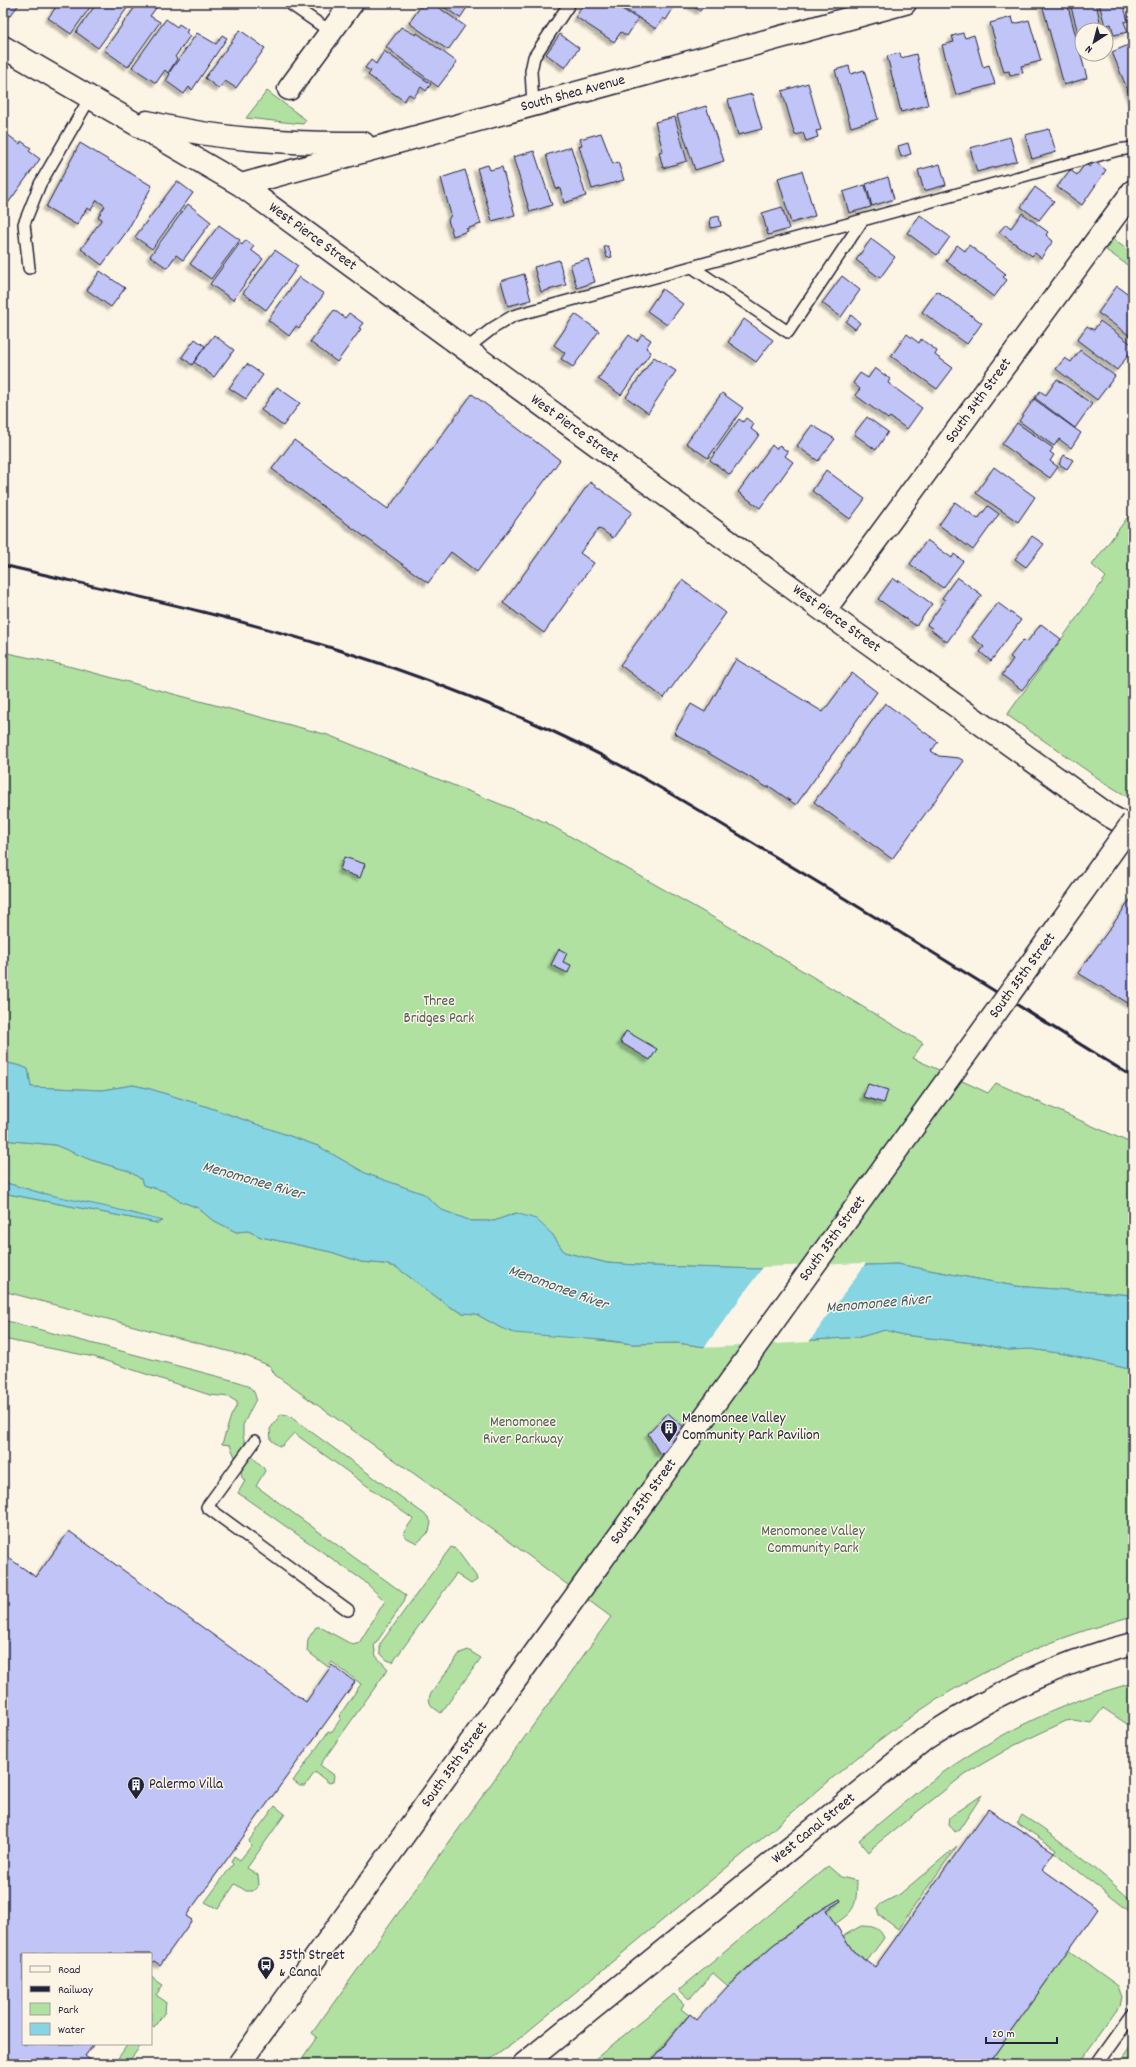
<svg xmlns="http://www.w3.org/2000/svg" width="1136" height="2067" font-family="Dekko,sans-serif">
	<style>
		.green { fill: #b0e1a1; stroke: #69826e }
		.water { fill: #86d5e3; stroke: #5e8da0 }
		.pier { fill: #fcf5e5 }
		.building { fill: #c0c4f6; stroke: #22223b; filter: url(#shadow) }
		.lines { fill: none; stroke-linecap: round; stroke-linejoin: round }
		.lane-casing { stroke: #22223b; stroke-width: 14 }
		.street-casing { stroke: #22223b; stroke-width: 25 }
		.secondary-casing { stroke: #22223b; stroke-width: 25 }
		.lane { stroke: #fcf5e5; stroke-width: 11 }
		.street { stroke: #fcf5e5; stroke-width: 22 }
		.secondary { stroke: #fcf5e5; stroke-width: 22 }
		.rail { stroke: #22223b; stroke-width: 3 }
		.secondary-bridge-casing { stroke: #22223b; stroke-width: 25; stroke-linecap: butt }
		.secondary-bridge { stroke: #fcf5e5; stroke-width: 22 }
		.labels { text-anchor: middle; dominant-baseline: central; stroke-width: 3; stroke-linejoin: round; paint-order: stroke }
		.street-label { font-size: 15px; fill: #22223b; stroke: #fcf5e5 }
		.park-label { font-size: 15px; fill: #4d5b5a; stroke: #fcf5e5 }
		.poi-label { font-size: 15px; fill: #22223b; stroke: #fcf5e5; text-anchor: start }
		.water-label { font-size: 16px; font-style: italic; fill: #40586d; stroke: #fcf5e5 }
	</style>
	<defs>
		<filter id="shadow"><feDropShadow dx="-3.5" dy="3.5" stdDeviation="1" flood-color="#0004"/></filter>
	</defs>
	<rect width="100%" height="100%" fill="#fcf5e5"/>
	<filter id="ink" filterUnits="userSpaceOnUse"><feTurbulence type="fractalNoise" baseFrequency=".025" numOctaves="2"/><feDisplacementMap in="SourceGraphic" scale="8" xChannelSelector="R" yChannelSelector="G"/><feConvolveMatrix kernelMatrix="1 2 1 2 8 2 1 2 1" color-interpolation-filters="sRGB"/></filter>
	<g filter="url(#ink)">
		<path class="green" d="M267 91 306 120 303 124 246 118Z
			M1113 239 1133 254V269L1106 250Z
			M1133 510V800L1105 783 1007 715 1106 577 1092 565Z
			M3 652 68 666 328 735 545 822 723 923 923 1043 913 1058 988 1093 996 1083 1133 1144V1295L1015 1286 897 1264 762 1269 650 1266 607 1263 564 1252 552 1234 516 1213 494 1221H471L442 1210 424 1194 367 1174 318 1146 205 1106 147 1088 133 1085 102 1090 31 1087 28 1069 21 1066 3 1062Z
			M3 1140 55 1145 91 1160 129 1171 141 1179 143 1185 164 1191 178 1200 198 1208 211 1219 236 1232 248 1231 261 1237 331 1252 361 1262 384 1264 396 1267 450 1307 463 1313 476 1314 501 1328 632 1344 677 1343 706 1347 860 1337 885 1330 903 1335 982 1344 1009 1350 1031 1349 1065 1354 1133 1370V1616C1056 1637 984 1667 918 1712 860 1751 807 1801 753 1846 673 1911 594 1977 515 2042L484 2064H298L317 2037 312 2033 611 1617 506 1539 275 1375 270 1366 246 1356 3 1291V1193L157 1223 161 1222 41 1193 3 1182Z
			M3 1320 239 1382C248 1385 255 1389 256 1399L243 1425V1436L248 1453 263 1467 265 1471 256 1486 406 1595 404 1602 374 1646 376 1656 388 1669 320 1765 334 1775 333 1782 329 1783 315 1772 305 1786H300L293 1781 328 1732 331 1733 341 1718 339 1716 361 1684 332 1662 328 1667 307 1651 308 1639 316 1627H320L353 1645 359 1643 385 1601 364 1581 238 1493 245 1481 241 1476 242 1474 230 1445 222 1444 231 1416 237 1405V1402L229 1397 210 1395 94 1357 3 1339Z
			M281 1414 288 1415 427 1516 431 1522 429 1532 417 1543 405 1537 404 1532 413 1519 294 1433 282 1446H279L271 1440 270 1429Z
			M451 1547 456 1549 476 1576 477 1580 471 1584 456 1574 393 1662 387 1660 380 1653V1644Z
			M468 1650 481 1658 441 1713C434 1708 427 1705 430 1695L460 1653Z
			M1133 1683V1728L1103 1708 1091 1723 1073 1720 1066 1721 1013 1746 965 1774 873 1847V1848L869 1852 859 1840C891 1814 922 1786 957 1763 1011 1727 1070 1700 1133 1683Z
			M982 1795 959 1830 955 1832 949 1824 950 1817Z
			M275 1806 285 1814 247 1868 258 1875 259 1885 253 1891H246L235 1884 218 1909 205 1902 233 1864 231 1862 234 1856 240 1860 252 1845 248 1842Z
			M1022 1815C1062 1841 1098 1869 1133 1902V1914L1054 1852 1056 1849 1017 1823Z
			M957 1846 898 1929 879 1915 877 1908 879 1905 900 1894Z
			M828 1866 841 1877 857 1881C856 1906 856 1910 835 1924L826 1910 841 1901 840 1899C799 1922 762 1953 728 1986L713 1973 689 1999 679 1990Z
			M861 1926C871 1926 880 1927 884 1938L867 1961 853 1951 843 1936Z
			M1068 1950 1118 1986 1122 1997 1120 2006 1078 2064H988Z
			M151 1977 163 1985 156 1995 166 2002 165 2012 154 2027 151 2025Z
			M674 1994 684 2004 681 2009 689 2015 649 2064H589Z
			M1133 2042V2064H1117Z
			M128 2044H142L127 2064H114Z"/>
		<path class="water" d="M3 1062 21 1066 28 1069 31 1087 102 1090 133 1085 147 1088 205 1106 318 1146 367 1174 424 1194 442 1210 471 1221H494L516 1213 536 1219 552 1234 564 1252 607 1263 650 1266 762 1269 897 1264 1015 1286 1133 1295V1370L1065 1354 1031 1349 1009 1350 982 1344 903 1335 885 1330 860 1337 706 1347 677 1343 632 1344 613 1341 514 1333 501 1328 476 1314 463 1313 450 1307 396 1267 384 1264 361 1262 331 1252 261 1237 248 1231 236 1232 211 1219 198 1208 178 1200 164 1191 143 1185 141 1179 129 1171 91 1160 55 1145 3 1140Z
			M3 1182 41 1193 112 1208 163 1221 157 1223 3 1193Z"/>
		<path class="pier" d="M866 1263 809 1342 704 1348 763 1267Z"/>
		<path class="building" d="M3 3H20L10 16 3 12Z
			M59 3H93L71 34 48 18Z
			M97 3H122L128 7 98 48 76 32Z
			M138 3H148L156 8 150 16 160 22 128 67 104 50Z
			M423 3H432L465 26 448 50 409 23Z
			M438 3H470L460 18Z
			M584 3H612L638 19 627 36 621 32 614 42 576 17Z
			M618 3H668L674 7 666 20 663 18 656 29 617 4Z
			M688 3H706L700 11Z
			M1067 3 1087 78 1064 85 1042 4Z
			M1070 3H1096L1102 30H1082V36L1079 37Z
			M1099 3H1123L1128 21 1124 22 1128 32 1114 35 1111 24 1105 26Z
			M1012 17 1014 24 1029 20 1041 61 1021 66 1023 73 1010 76 1009 71 1004 72 990 23Z
			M166 19 177 27 179 24 188 30 186 32 190 36 175 57 177 59 168 73 165 70 156 83 132 67Z
			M401 27 416 35 417 33 457 62 438 87 386 47Z
			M240 30 265 48 236 88 225 81 219 89 205 78Z
			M197 33 216 44 222 35 227 38 192 90 189 87 184 94 166 81 170 74 169 73Z
			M963 33 965 38 974 35 983 67 989 65 995 84 956 95 942 45 954 42 952 36Z
			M560 34 579 48 565 68 546 54Z
			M1133 43V101H1132L1112 52Z
			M384 51 431 84 426 91 421 87 414 97 409 94 404 101 368 75 371 71 365 68 371 60 376 64Z
			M900 53 901 58 916 54 928 105 901 112 887 56Z
			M849 66 851 74 864 70 878 119 851 127 835 70Z
			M808 83 821 130 816 131 818 137 806 141 803 133 795 135 782 91Z
			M752 94 762 129 738 135 728 100Z
			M706 106 724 161 695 170 677 115Z
			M675 117 687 161 663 168 659 152 663 151 655 122Z
			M1049 129 1056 152 1032 159 1025 135Z
			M601 133 613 164 618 162 624 180 592 189 579 146 582 145 580 139Z
			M8 135 20 144 21 141 31 148 29 151 40 159 3 210V143Z
			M1010 137 1017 161 977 172 970 148Z
			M80 143 152 186 127 231 102 265 81 249 102 219 98 217 105 206 97 200 91 210 87 208 77 225 46 207Z
			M908 143 911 154 901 157 898 146Z
			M571 147 586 196 564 203 560 188 556 189 546 155Z
			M534 151 552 205 530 212 513 157Z
			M1094 161 1106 170 1082 205 1057 187 1070 170 1077 175 1085 164 1090 167Z
			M940 164 946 185 924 191 918 170Z
			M488 165 490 170 502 167 515 215 492 221 477 168Z
			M465 170 481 224 466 229 468 231 453 236 448 220 451 215 441 178Z
			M802 171 815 216 791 223 778 178Z
			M888 177 894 199 872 206 866 184Z
			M177 181 193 193 152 249 135 237Z
			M865 185 871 207 849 213 843 192Z
			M1035 187 1054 201 1039 220 1021 207Z
			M188 204 211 222 183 260 176 255 167 268 150 256Z
			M782 207 789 229 768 235 762 213Z
			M1022 213 1048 232 1046 235 1053 241 1041 258 1035 253 1032 256 999 232 1006 224 1011 228Z
			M920 215 950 237 937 255 907 233Z
			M719 216 721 226 711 228 710 218Z
			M219 225 240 240 211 279 190 264Z
			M871 239 895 257 880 278 856 260Z
			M246 240 254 246 251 250 263 259 233 300 210 284 240 243 242 245Z
			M957 245 965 251 969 245 1006 274 1003 277 1007 280 994 297 946 261Z
			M608 246 612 257 607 258 604 247Z
			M275 250 298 266 266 310 243 293Z
			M588 259 595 282 577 288 570 264Z
			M559 260 566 285 541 292 534 267Z
			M100 271 125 288 111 307 87 290Z
			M524 274 531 300 508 306 501 281Z
			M842 276 860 290 841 317 822 303Z
			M299 277 324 294 299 328 296 326 289 336 268 320Z
			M1117 286 1133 297V338L1098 313Z
			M662 289 683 304 667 325 647 311Z
			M937 291 982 323 967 344 922 312Z
			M334 310 345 318 349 313 363 323 359 328 361 329 337 362 310 342Z
			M575 314 599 331 573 367 561 359 565 353 554 345Z
			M851 315 860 323 855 329 846 322Z
			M744 319 773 340 756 362 728 342Z
			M1100 321 1133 345V349L1117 370 1077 340 1087 326 1094 330Z
			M642 334 651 340 646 348 651 352 621 395 598 379 629 335 637 341Z
			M907 334 919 343 921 339 937 351 935 355 953 368 937 389 891 356Z
			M214 335 234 350 214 377 194 362Z
			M195 339 205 346 192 365 182 357Z
			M1080 350 1115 376 1097 400 1056 369 1065 358 1071 362Z
			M654 357 676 371 648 413 626 397Z
			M247 364 263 375 246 399 229 388Z
			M875 368 890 379 888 383 922 408 907 429 890 417 888 419 855 395 860 389 853 383 860 373 868 378Z
			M1057 379 1092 404 1075 428 1035 398 1040 391 1046 395Z
			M277 387 300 403 283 426 261 410Z
			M722 393 743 408 708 458 686 443Z
			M472 394 560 460 477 572 451 552 428 583 272 469 294 440 388 509Z
			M1034 399 1081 433 1071 448 1059 439 1054 446 1019 421Z
			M867 417 888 432 876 450 854 434Z
			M746 418 754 424 751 429 759 435 730 475 710 460 739 419 743 422Z
			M1017 423 1053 448 1050 452 1054 455 1050 461 1058 467 1050 478 1002 444Z
			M812 425 835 439 818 461 797 446Z
			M772 445 776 449 779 445 788 452 785 456 793 462 760 508 738 492Z
			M1064 455 1073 460 1067 469 1059 464Z
			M994 467 1035 497 1018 522 976 493Z
			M826 470 865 499 850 519 812 491Z
			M590 482 632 512 613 538 599 528 580 553 594 563 544 633 503 603Z
			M955 502 978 519 988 506 999 514 973 550 939 525Z
			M1032 536 1044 544 1026 567 1015 559Z
			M927 540 952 558 954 554 963 561 943 588 910 564Z
			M957 577 982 595 947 642 931 630 932 628 927 625 945 600 942 598Z
			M893 578 898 582 899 580 932 604 916 626 878 599Z
			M682 580 726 613 664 698 620 665Z
			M998 603 1021 620 991 661 980 652 984 647 972 637Z
			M1041 624 1061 639 1022 690 1002 675 1013 659 1010 657 1023 640 1027 642Z
			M736 659 823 712 852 673 877 692 796 805 769 786 768 788 674 733 691 704 705 712Z
			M885 703 938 742 931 751 939 756 959 758 964 761 892 859 814 802Z
			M344 857 365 864 360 878 340 870Z
			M1133 896V1006L1078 973Z
			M559 949 567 953 563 962 571 965 568 973 551 965Z
			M626 1031 657 1049 650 1060 620 1042Z
			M868 1084 888 1090 884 1103 863 1097Z
			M668 1413 686 1429 683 1458 659 1453 648 1434Z
			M69 1531 306 1702 332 1665 355 1682 186 1916 192 1920 160 1965 154 1961 151 1965V1954H23V2044H94L85 2056 96 2064H3V1554L36 1577Z
			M988 1809 1054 1852 1042 1869 1098 1909 988 2064H649L690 2014 697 2020 728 1986 773 1945 824 1908 840 1899 841 1901 826 1910 853 1951 875 1967Z"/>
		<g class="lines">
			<defs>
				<path id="lane" d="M289 3 331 32
					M533 105 531 71 534 57 570 3
					M692 267 788 332 862 221
					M29 268 24 224 40 184 91 96
					M466 349 493 328 513 316 1118 150 1133 148
					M255 1441 207 1507 348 1610
					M1097 2064 1133 2014"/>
				<path id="street" d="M3 47 241 185 824 611 1108 815 1133 829
					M289 89 352 3
					M147 122C218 140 290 144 363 143
					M241 185 905 3
					M824 611 1133 191"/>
				<path id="secondary" d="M524 2064 926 1738C990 1696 1059 1662 1133 1644"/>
			</defs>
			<use href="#lane" class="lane-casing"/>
			<use href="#street" class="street-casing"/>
			<use href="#secondary" class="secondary-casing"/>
			<use href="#lane" class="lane"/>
			<use href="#street" class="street"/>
			<use href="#secondary" class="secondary"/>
			<path class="rail" d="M3 565C113 591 224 614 332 648 398 668 463 693 527 720 612 756 690 805 769 853 892 926 1012 1002 1133 1077"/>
			<defs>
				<path id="secondary-bridge" d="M239 2064 1133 822"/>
			</defs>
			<use href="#secondary-bridge" class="secondary-bridge-casing"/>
			<use href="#secondary-bridge" class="secondary-bridge"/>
		</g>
	</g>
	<defs>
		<symbol id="building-pin" viewBox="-11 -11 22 30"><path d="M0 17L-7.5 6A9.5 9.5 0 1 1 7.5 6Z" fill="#22223b" stroke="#fcf5e5"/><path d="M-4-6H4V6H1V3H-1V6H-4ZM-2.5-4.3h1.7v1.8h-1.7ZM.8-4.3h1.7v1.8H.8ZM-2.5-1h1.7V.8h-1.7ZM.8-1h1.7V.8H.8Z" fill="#fff"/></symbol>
		<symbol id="bus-pin" viewBox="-11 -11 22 30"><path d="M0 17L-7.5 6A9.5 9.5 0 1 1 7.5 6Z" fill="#22223b" stroke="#fcf5e5"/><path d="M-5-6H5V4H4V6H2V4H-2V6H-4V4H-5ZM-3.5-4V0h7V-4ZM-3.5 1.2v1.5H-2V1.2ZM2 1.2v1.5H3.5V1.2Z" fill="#fff"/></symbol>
	</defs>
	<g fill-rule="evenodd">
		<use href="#building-pin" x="659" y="1418" width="20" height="27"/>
		<use href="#building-pin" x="126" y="1775" width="20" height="27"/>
		<use href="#bus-pin" x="256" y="1955" width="20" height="27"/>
	</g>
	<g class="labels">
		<g class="street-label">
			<text transform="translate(573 94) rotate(-15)">South Shea Avenue</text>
			<text transform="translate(312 237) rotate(36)">West Pierce Street</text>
			<text transform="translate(979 401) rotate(-54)">South 34th Street</text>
			<text transform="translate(574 429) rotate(36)">West Pierce Street</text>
			<text transform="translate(836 619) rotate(36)">West Pierce Street</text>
			<text transform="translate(1023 976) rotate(-54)">South 35th Street</text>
			<text transform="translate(833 1239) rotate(-54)">South 35th Street</text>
			<text transform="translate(644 1502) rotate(-54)">South 35th Street</text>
			<text transform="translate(455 1765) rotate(-54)">South 35th Street</text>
			<text transform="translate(814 1829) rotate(-39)">West Canal Street</text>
		</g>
		<g class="park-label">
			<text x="439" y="1002">Three<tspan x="439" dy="17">Bridges Park</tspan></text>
			<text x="523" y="1423">Menomonee<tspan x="523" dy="17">River Parkway</tspan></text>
			<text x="813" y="1532">Menomonee Valley<tspan x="813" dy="17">Community Park</tspan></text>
		</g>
		<g class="poi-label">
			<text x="682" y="1419">Menomonee Valley<tspan x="682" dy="17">Community Park Pavilion</tspan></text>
			<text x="149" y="1785">Palermo Villa</text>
			<text x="279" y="1956">35th Street<tspan x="279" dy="17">&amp; Canal</tspan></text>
		</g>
		<g class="water-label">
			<text transform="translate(253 1181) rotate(16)">Menomonee River</text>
			<text transform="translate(558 1288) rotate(20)">Menomonee River</text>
			<text transform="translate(878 1304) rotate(-5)">Menomonee River</text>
		</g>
	</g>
	<rect width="1136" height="2067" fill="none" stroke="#fcf5e5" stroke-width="16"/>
	<rect x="8" y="8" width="1120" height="2051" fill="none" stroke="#22223b" stroke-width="1.5" filter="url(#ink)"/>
	<rect x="22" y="1953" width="130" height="92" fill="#fcf5e5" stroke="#a5a1a1"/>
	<rect x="30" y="1966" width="20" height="6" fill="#fcf5e5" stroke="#a5a1a1"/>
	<text x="58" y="1973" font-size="12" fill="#22223b">Road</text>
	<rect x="30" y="1986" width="20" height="6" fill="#22223b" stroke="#a5a1a1"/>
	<text x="58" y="1993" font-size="12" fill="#22223b">Railway</text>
	<rect x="30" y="2003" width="20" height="12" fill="#b0e1a1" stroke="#a5a1a1"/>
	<text x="58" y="2013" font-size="12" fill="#22223b">Park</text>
	<rect x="30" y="2023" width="20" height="12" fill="#86d5e3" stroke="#a5a1a1"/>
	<text x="58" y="2033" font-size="12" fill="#22223b">Water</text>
	<g transform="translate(1094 42) rotate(216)"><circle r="19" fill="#fcf5e5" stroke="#a5a1a1"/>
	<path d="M0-3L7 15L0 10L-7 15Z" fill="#22223b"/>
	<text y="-6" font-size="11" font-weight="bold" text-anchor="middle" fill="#22223b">N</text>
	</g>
	<path d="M986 2037v6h71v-6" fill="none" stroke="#22223b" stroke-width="2"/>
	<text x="992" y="2037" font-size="12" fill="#22223b" stroke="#fcf5e5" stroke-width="3" paint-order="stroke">20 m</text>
</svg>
